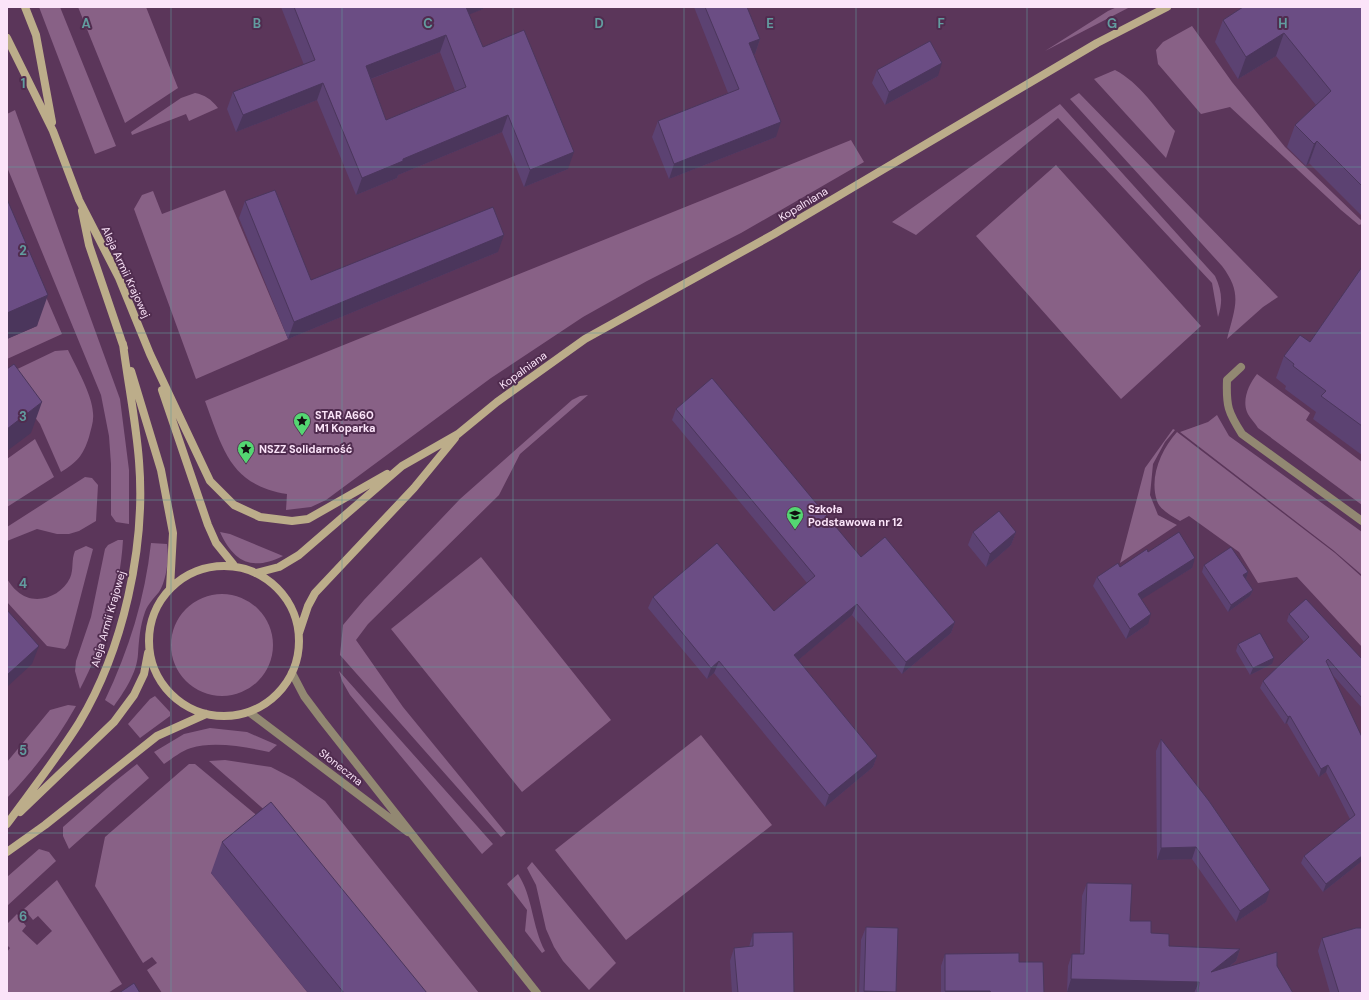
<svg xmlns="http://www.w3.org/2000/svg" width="1369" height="1000" font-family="'DM Sans',sans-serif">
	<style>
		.green { fill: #886186 }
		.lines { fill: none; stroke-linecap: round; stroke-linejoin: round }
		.street { stroke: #928872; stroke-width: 8 }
		.secondary { stroke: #bcad8a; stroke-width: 8 }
		.wall { fill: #5c4272; fill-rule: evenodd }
		.shaded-wall { fill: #4b365c }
		.building { fill: #6b4d84; stroke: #4b365c; fill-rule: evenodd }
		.grid { fill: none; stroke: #629c9f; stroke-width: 1; stroke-opacity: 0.55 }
		.labels { text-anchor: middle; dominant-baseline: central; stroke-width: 4; stroke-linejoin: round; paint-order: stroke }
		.street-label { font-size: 11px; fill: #fbe4f9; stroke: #502c4f }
		.poi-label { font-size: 11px; font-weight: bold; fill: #fbe4f9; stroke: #502c4f; text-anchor: start }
		.grid-label { font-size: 13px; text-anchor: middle; font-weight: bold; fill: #629c9f; stroke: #502c4f; stroke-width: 4; stroke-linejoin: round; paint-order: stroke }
	</style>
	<rect width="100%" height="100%" fill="#5b365a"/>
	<path class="green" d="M39 7H60L116 146 95 154Z
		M78 7H146L178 88 125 123Z
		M1117 7H1130L1045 51 1108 11Z
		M1192 26 1232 82 1285 147 1362 221V224L1359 225 1341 210 1230 107 1201 114 1158 64 1156 50 1163 42Z
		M1115 70C1140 83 1157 110 1175 131L1166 158 1094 79Z
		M195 93C205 95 211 99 218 108L189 121 186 114 132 135 131 132 181 98Z
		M1079 93 1278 297 1263 307 1227 339C1235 307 1243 294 1222 266L1070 99Z
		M1060 104 1215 276C1222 291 1223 302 1218 317L1212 283 1058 118 916 235 892 222Z
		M15 110 120 399 129 470V524L116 522 111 515V464L109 436 101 395 7 167V114Z
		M851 140 864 162 741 233 647 281 583 317 491 378 326 500 311 507 286 510 287 494C230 485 223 449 205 401Z
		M1056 165 1201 326 1121 399 976 236Z
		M225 190 288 339 196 379 134 209 142 195 153 191 162 214Z
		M43 290 62 334 7 359V339L37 326Z
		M68 350C76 367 92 394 93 413 94 421 91 429 89 437 83 456 77 462 61 472L40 424 7 380V374L55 351Z
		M1257 374 1310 413 1306 420 1362 462V505L1258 428C1255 423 1249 417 1247 412 1242 399 1249 384 1257 374Z
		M588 395 520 454 499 495 368 624 356 640 403 707 506 833 501 837 340 655 343 625 364 600 460 499 572 400 580 396Z
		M1217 415 1229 436 1362 532V575L1333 550 1180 432 1208 422Z
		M1173 429 1175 430 1165 442 1153 464 1150 495 1158 515 1177 525 1120 563 1145 468Z
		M1177 432 1335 553 1362 577V647L1297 577 1258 583 1239 552 1189 516 1180 521C1172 516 1160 510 1157 501 1149 477 1161 450 1177 432Z
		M35 439 54 477 7 507V459Z
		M85 477 92 478 98 485 96 521 79 531 69 534H57L37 529 7 541V527Z
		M220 532 230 534 283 556C253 571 234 563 220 532Z
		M118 540H123C120 590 104 644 80 689L75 671 76 661 91 617 105 549 108 545Z
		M151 543 167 544C169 558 167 579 159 592 154 598 148 604 145 612 140 626 139 640 138 654 137 673 124 692 114 706L105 700C129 650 145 598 151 543Z
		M86 546 93 549 68 645 65 649 47 646 7 602V579C10 583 13 588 17 591 34 607 61 597 70 578 74 569 71 560 75 551Z
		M481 557 611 720 522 792 391 629Z
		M171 645a51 51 0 1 1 102 0a51 51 0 1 1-102 0Z
		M339 671 493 844 482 854 350 695 342 681Z
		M155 696 170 712V716L140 738 128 724 150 699Z
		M68 705 76 706C57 740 34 770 7 798V762L50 710Z
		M210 728 247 732 277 745 269 752C247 747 213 741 191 748 181 751 173 758 164 764L154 752 184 734Z
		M701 735 772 825 626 940 555 850Z
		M225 760 271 767 294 779 325 801 479 993H414L269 814 209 761Z
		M137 764 149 778 69 849 63 836V827L113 783Z
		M189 764H195L261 819 211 873 308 993H162L147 970 157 963 152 957 143 963 95 886 105 837Z
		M39 849 49 852 56 861 7 906V877Z
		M532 862 616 963 589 990 563 961 554 947 546 929 536 885 527 868Z
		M518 874C533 897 532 927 545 951L542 953 525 931 527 910 507 884Z
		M57 880 122 984 108 993H7V952L10 948 7 945V924L17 914 26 926 22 931 37 945 52 931 38 916 33 920 24 909Z"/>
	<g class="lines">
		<path class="street" d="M1241 367 1227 380C1226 406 1228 412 1242 434L1362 521
			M292 673 304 696 322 720 537 993
			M249 712 408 832"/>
		<path class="secondary" d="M25 7 36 35 52 122
			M7 38 53 131 79 200 119 278 150 354 210 481 234 505 260 517 292 521 308 519 387 474
			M82 211 89 245 124 348
			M131 371 161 470 173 533 170 588
			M162 390 208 525 216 543 233 564
			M149 641a75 75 0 1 1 150 0a75 75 0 1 1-150 0Z
			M256 573 279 567 299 555 402 466 458 434 497 402 585 339 774 234 1097 43 1167 7
			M299 633 308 606 315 593 414 488 455 438
			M20 812 114 722 134 695 144 674 148 653
			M7 824C31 791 57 758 79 723 123 650 146 547 139 461 136 422 128 383 123 344
			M7 852 45 825 157 736 206 714"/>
	</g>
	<path class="wall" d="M281 7H484L483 9 469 14 483 47 568 169 524 187 502 132 398 175 397 178 356 195 317 100 236 132 227 109 233 92 304 65ZM440 52 455 91 386 120 371 79Z
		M694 7H747L760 39 755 54H754L776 137 669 179 652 137 658 121 728 93Z
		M1362 7V216L1309 163 1306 166 1287 147 1295 125 1316 105 1276 56 1238 79 1215 42 1223 20Z
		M877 70 938 76 885 105 872 83Z
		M245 201 311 280 498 252 288 339 239 218Z
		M1362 267V455L1313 419 1316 412 1285 389 1286 386 1276 378 1284 356 1310 342Z
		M676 409 861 557 955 622 951 633 902 674 852 615 798 660 877 756 873 767 825 807 714 673 707 679 648 608 653 597 774 611 807 583 672 420Z
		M973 532H1016L1011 545 986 567 968 545Z
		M1148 552 1192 568 1141 599 1148 624 1126 639 1093 586 1097 577 1120 567Z
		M1204 565 1248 572 1246 579 1253 590 1250 596 1228 612 1202 572Z
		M1289 614 1362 659V708L1331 673 1362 861 1323 892 1301 863 1304 856 1350 819 1326 772 1319 777 1287 723 1285 724 1260 688 1263 681 1304 642 1287 621Z
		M1238 644 1272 664 1250 675 1236 651Z
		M1161 739 1266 902 1236 922 1192 859 1157 860 1156 751Z
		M222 842 427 993H308L211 873Z
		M1087 883 1130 921 1151 933 1169 946 1240 949 1236 961 1229 967 1277 966 1293 993H1131L1067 992 1068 966 1072 954H1080L1082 896Z
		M866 927 896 993H859L861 940Z
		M753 933 794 993H732L730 961 734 948 749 947Z
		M1322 938 1362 993H1330L1318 951Z
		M945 954 1019 962 1044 993H941V966Z"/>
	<path class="shaded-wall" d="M462 7H484L483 9 458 19Z
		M1284 33 1276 56 1238 79 1246 57Z
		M446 35 440 52 360 83 366 66Z
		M760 39 755 54 743 58 749 43Z
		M942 63 938 76 885 105 889 92Z
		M323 83 317 100 236 132 243 115Z
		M508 115 502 132 398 175 397 178 356 195 362 178 403 159Z
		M781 122 776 137 669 179 674 164Z
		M1317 141 1309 163 1306 166 1314 144Z
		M574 152 568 169 524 187 530 170Z
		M504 235 498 252 288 339 294 322Z
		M48 295 37 326 7 339V313Z
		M42 402 31 433 7 451V429Z
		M1016 532 1011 545 986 567 990 554Z
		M1195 558 1192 568 1134 604 1138 594Z
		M1248 572 1246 579 1241 582 1243 575Z
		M1253 590 1250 596 1228 612 1231 605Z
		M857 604 852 615 790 667 794 655Z
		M1151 614 1148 624 1126 639 1130 629Z
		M955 622 951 633 902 674 906 662Z
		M39 646 32 664 7 687V675Z
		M1274 658 1272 664 1250 675 1253 668Z
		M719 661 714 673 707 679 711 668Z
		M1290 716 1287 723 1285 724 1288 717Z
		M877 756 873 767 825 807 829 795Z
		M1328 765 1326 772 1319 777 1321 769Z
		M1196 847 1192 859 1157 860 1161 848Z
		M1362 856V861L1323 892 1326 884Z
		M1270 890 1266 902 1236 922 1240 911Z
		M1240 949 1236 961 1207 984 1211 972Z
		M1071 979 1199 982 1194 993H1131L1067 992Z
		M864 991 896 992V993H863Z
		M945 991H990V993H945Z"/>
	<path class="building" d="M294 7H466L483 47 524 30 574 152 530 170 508 115 403 159V161L362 178 323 83 243 115 233 92 315 60ZM446 35 466 87 386 120 366 66Z
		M705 7H747L760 39 749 43 781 122 674 164 658 121 739 89Z
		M1243 7H1362V186L1317 141 1314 144 1295 125 1331 91 1284 33 1246 57 1223 20Z
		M930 41 942 63 889 92 877 70Z
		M275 190 311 280 493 207 504 235 294 322 245 201Z
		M7 199 48 295 7 313Z
		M1362 267V426L1321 396 1326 391 1293 366 1294 364 1284 356 1300 335 1310 342Z
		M14 364 42 402 7 429V369Z
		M712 378 861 557 885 537 955 622 906 662 857 604 794 655 877 756 829 795 719 661 711 668 653 597 717 543 774 611 815 576 676 409Z
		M999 511 1016 532 990 554 973 532Z
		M1179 532 1195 558 1138 594 1151 614 1130 629 1097 577 1118 563 1120 567 1147 549 1148 552Z
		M1231 547 1248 572 1243 575 1253 590 1231 605 1204 565Z
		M1306 599 1362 659V698L1328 659 1326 661 1362 737V856L1326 884 1304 856 1355 815 1328 765 1321 769 1290 716 1288 717 1263 681 1309 637 1289 614Z
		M7 610 39 646 7 675Z
		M1260 633 1274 658 1253 668 1238 644Z
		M1161 739 1209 801 1270 890 1240 911 1196 847 1161 848Z
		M271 802 427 993H344L222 842Z
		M1087 883 1132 884 1130 921H1151V933L1169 934V946L1240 949 1211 972 1277 952V966L1293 993H1198L1199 982 1071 979 1072 954H1084Z
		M866 927 898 928 896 992 864 991Z
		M1356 928H1362V992L1359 993H1339L1322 938Z
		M793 932 794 993H738L734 948 753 946V933Z
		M1019 953V962H1043L1044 993H991L990 991H945V954Z
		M134 983 140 993H119Z"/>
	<path class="grid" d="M171 7V993M342 7V993M513 7V993M684 7V993M856 7V993M1027 7V993M1198 7V993M7 167H1362M7 333H1362M7 500H1362M7 667H1362M7 833H1362"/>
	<defs>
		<symbol id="sight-pin" viewBox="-11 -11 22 30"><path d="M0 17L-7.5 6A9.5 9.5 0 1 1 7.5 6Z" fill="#54d672" stroke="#502c4f"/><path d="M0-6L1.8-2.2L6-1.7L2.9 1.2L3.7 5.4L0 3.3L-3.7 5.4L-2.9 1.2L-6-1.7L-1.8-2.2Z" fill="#111"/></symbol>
		<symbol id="school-pin" viewBox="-11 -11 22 30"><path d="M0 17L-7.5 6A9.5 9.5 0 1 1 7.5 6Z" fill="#54d672" stroke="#502c4f"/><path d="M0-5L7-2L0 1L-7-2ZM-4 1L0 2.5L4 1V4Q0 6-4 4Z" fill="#111"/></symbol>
	</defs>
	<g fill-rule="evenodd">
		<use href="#sight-pin" x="292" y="411" width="20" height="27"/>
		<use href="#sight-pin" x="236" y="439" width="20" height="27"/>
		<use href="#school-pin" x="785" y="505" width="20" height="27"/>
	</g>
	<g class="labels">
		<g class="street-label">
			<text transform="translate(803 204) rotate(-31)">Kopalniana</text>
			<text transform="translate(126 272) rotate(65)">Aleja Armii Krajowej</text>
			<text transform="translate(523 370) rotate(-36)">Kopalniana</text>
			<text transform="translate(108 619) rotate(-74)">Aleja Armii Krajowej</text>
			<text transform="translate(341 767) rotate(38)">Słoneczna</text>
		</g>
		<g class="poi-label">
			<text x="315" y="415">STAR A660<tspan x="315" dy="13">M1 Koparka</tspan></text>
			<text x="259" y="449">NSZZ Solidarność</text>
			<text x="808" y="509">Szkoła<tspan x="808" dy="13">Podstawowa nr 12</tspan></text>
		</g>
	</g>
	<g class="grid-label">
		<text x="86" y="28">A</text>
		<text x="257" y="28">B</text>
		<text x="428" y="28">C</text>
		<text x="599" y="28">D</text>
		<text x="770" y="28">E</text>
		<text x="941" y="28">F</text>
		<text x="1112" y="28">G</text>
		<text x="1283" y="28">H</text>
		<text x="23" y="88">1</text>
		<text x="23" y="255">2</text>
		<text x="23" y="421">3</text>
		<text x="23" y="588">4</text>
		<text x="23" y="755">5</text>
		<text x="23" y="921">6</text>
	</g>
	<rect width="1369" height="1000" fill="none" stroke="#fbe4f9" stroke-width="16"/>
</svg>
